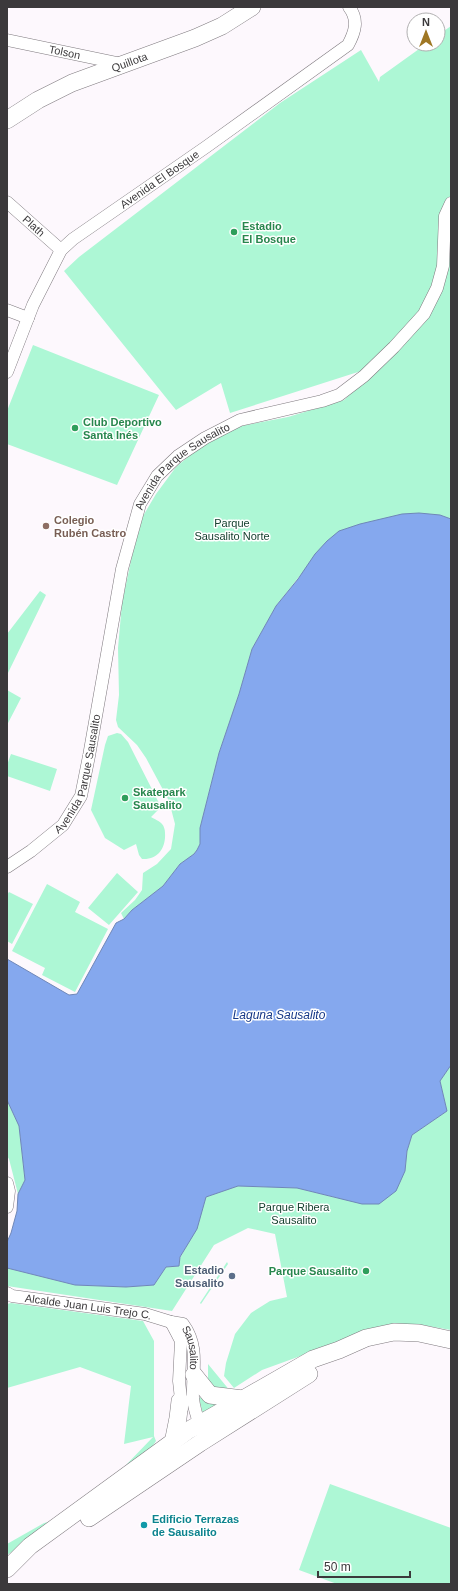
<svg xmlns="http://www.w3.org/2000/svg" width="458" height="1591" font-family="Helvetica,sans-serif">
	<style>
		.green { fill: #adf7d5 }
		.water { fill: #85a8ee; stroke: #6f87b8 }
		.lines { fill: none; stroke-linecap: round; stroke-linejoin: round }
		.minor-casing { stroke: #7f7a7f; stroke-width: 13 }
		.secondary-casing { stroke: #7f7a7f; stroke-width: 18 }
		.minor { stroke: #fff; stroke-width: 12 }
		.secondary { stroke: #fff; stroke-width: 17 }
		.leisure-dot { fill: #2e9e5b; stroke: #fff; stroke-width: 1.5 }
		.education-dot { fill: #8d6e63; stroke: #fff; stroke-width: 1.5 }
		.service-dot { fill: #5c6f8a; stroke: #fff; stroke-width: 1.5 }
		.culture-dot { fill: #0f9aa8; stroke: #fff; stroke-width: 1.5 }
		.labels { text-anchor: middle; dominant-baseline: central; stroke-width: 3; stroke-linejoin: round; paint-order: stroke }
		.street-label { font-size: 11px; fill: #3b393b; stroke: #fff }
		.leisure-label { font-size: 11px; font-weight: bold; fill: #27864d; stroke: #fff; text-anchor: start }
		.education-label { font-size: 11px; font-weight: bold; fill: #785e54; stroke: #fff; text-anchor: start }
		.park-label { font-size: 11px; fill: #164130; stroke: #fff }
		.service-label { font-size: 11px; font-weight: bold; fill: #4e5e75; stroke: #fff; text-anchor: end }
		.culture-label { font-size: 11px; font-weight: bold; fill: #0d838f; stroke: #fff; text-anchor: start }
		.water-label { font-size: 12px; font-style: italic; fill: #143686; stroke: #fff }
	</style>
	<rect width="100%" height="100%" fill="#fdf8fd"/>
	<path class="green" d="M451 26V519L440 515 306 568 276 606 252 649 239 694 219 753 200 828V844L197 850 194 854 180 864 163 886 132 910 124 919 121 913 135 900 142 890 143 873 157 864 171 849 175 824 169 801 146 758 137 745 118 727 116 720 119 695 118 648 122 603 132 556 143 516 156 494 176 467 207 441 241 426 288 417 344 400 383 364 230 413 221 383 176 410 64 271 79 257 280 103 361 50 379 82 380 77 426 44H438V35Z
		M33 345 159 395 117 485 7 444V411Z
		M40 591 46 595 7 675V634Z
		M7 690 21 698 7 725Z
		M117 733 121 734 128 742 161 807 151 817C154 819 160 821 162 824 164 826 165 830 165 833 166 848 158 860 142 859L139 855 136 844 124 850 105 838 91 810 105 745 108 736Z
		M11 754 57 769 50 791 7 776V765Z
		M117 873 138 892 109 925 88 908Z
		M47 884 80 902 75 912 108 929 75 992 42 975 45 968 12 951Z
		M9 892 33 904 12 944 7 941V895Z
		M451 1065V1330L422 1325H386L262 1370 234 1388 224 1376 226 1363 235 1334 251 1313 270 1301 287 1297 275 1234 248 1228 214 1245 172 1311 7 1286V1268L75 1285 126 1287 154 1285 166 1267 179 1266 180 1258 196 1229 206 1197 238 1186 297 1188 337 1198 405 1171 407 1151 412 1135 447 1111 440 1081Z
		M7 1100 19 1126 25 1180 18 1194 9 1159 7 1156Z
		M227 1262 228 1264 201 1304 200 1303Z
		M11 1303 143 1321 154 1341V1436L156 1441C149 1453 138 1459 126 1465L153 1437 124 1444 131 1386 80 1367 7 1388V1304Z
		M208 1364 231 1392 217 1391 208 1385Z
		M202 1397 217 1403 219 1407 203 1414 199 1398Z
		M330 1484 451 1528V1584H337L299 1570Z
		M56 1520 57 1522 7 1555V1544L44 1523Z"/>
	<path class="water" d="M419 513 440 515 451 519V1065L440 1081 447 1111 412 1135 407 1151 405 1171 396 1191 379 1204H362L297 1188 238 1186 206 1197 197 1229 180 1257 179 1266 166 1267 154 1285 126 1287 75 1285 7 1268V1242L11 1233 17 1211 18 1194 25 1180 19 1126 7 1100V959L69 995 77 994 116 923 124 919 132 910 163 886 180 864 194 854 197 850 200 844V828L219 753 239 694 252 649 276 606 298 579 315 554 327 541 339 531 360 524 402 514Z"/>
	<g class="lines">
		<defs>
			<g id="minor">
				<path id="s1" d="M7 40 122 64"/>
				<path id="s2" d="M7 202 61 250"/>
				<path d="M7 310 28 318"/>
				<path id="s3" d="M7 372 33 305 61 250 73 239 206 147 348 45C355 32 359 20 349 7"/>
				<path id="s4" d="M7 867 31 851 63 825 81 796 89 756 122 569 140 504 157 476 178 456 205 438 240 420 322 401 339 395 364 376 394 347 424 314 437 288 443 266 445 216 451 203"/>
				<path d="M7 1183 9 1191 7 1207"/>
				<path id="s5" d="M7 1293 12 1296 145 1314 171 1322 183 1324C200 1347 192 1371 193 1398 194 1410 198 1420 202 1431"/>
				<path d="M171 1322 181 1341 179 1381 182 1408"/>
			</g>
			<g id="secondary">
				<path id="s6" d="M7 120 38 100 72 83 195 38 222 26 252 7"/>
				<path d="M194 1375 210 1395 243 1399"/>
				<path d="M173 1443 178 1418 180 1401"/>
				<path d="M89 1518 200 1443 309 1374"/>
				<path d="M7 1569 30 1546 189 1430 313 1359 339 1350 366 1338 394 1332 419 1333 451 1340"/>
			</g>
		</defs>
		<use href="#minor" class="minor-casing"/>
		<use href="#secondary" class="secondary-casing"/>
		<use href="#minor" class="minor"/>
		<use href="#secondary" class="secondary"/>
	</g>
	<g class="leisure-dot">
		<circle cx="234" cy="232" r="4"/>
		<circle cx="75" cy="428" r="4"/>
		<circle cx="125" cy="798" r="4"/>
		<circle cx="366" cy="1271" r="4"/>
	</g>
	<circle class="education-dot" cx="46" cy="526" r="4"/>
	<circle class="service-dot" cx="232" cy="1276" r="4"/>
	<circle class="culture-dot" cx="144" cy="1525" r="4"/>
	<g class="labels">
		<g class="street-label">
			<text stroke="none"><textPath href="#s1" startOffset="59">Tolson</textPath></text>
			<text stroke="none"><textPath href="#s6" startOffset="136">Quillota</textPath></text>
			<text stroke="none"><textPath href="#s3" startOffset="255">Avenida El Bosque</textPath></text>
			<text stroke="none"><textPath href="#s2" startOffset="36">Plath</textPath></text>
			<text stroke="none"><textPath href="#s4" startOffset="460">Avenida Parque Sausalito</textPath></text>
			<text stroke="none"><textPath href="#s4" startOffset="124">Avenida Parque Sausalito</textPath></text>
			<text stroke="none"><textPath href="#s5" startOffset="83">Alcalde Juan Luis Trejo C.</textPath></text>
			<text stroke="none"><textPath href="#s5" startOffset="205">Sausalito</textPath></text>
		</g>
		<g class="leisure-label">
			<text x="242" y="226">Estadio<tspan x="242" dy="13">El Bosque</tspan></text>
			<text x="83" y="422">Club Deportivo<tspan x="83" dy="13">Santa Inés</tspan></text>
			<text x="133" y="792">Skatepark<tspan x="133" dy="13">Sausalito</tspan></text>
			<text x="358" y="1271" text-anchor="end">Parque Sausalito</text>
		</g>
		<g class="education-label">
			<text x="54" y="520">Colegio<tspan x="54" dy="13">Rubén Castro</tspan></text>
		</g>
		<g class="park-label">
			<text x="232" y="523">Parque<tspan x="232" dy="13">Sausalito Norte</tspan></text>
			<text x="294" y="1207">Parque Ribera<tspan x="294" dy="13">Sausalito</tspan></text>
		</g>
		<g class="service-label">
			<text x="224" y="1270">Estadio<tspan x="224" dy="13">Sausalito</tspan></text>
		</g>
		<g class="culture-label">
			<text x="152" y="1519">Edificio Terrazas<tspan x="152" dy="13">de Sausalito</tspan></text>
		</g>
		<g class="water-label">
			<text x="279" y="1015">Laguna Sausalito</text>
		</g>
	</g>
	<rect width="458" height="1591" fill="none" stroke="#3b393b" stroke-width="16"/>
	<g transform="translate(426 32)"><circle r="19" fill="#ffffff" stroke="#b1b0b1"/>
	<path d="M0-3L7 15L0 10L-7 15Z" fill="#9f7724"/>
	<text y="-6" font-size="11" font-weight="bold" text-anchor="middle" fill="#3b393b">N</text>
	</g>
	<path d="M318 1571v6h92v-6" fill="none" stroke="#3b393b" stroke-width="2"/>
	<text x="324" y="1571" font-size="12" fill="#3b393b" stroke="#ffffff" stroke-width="3" paint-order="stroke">50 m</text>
</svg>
